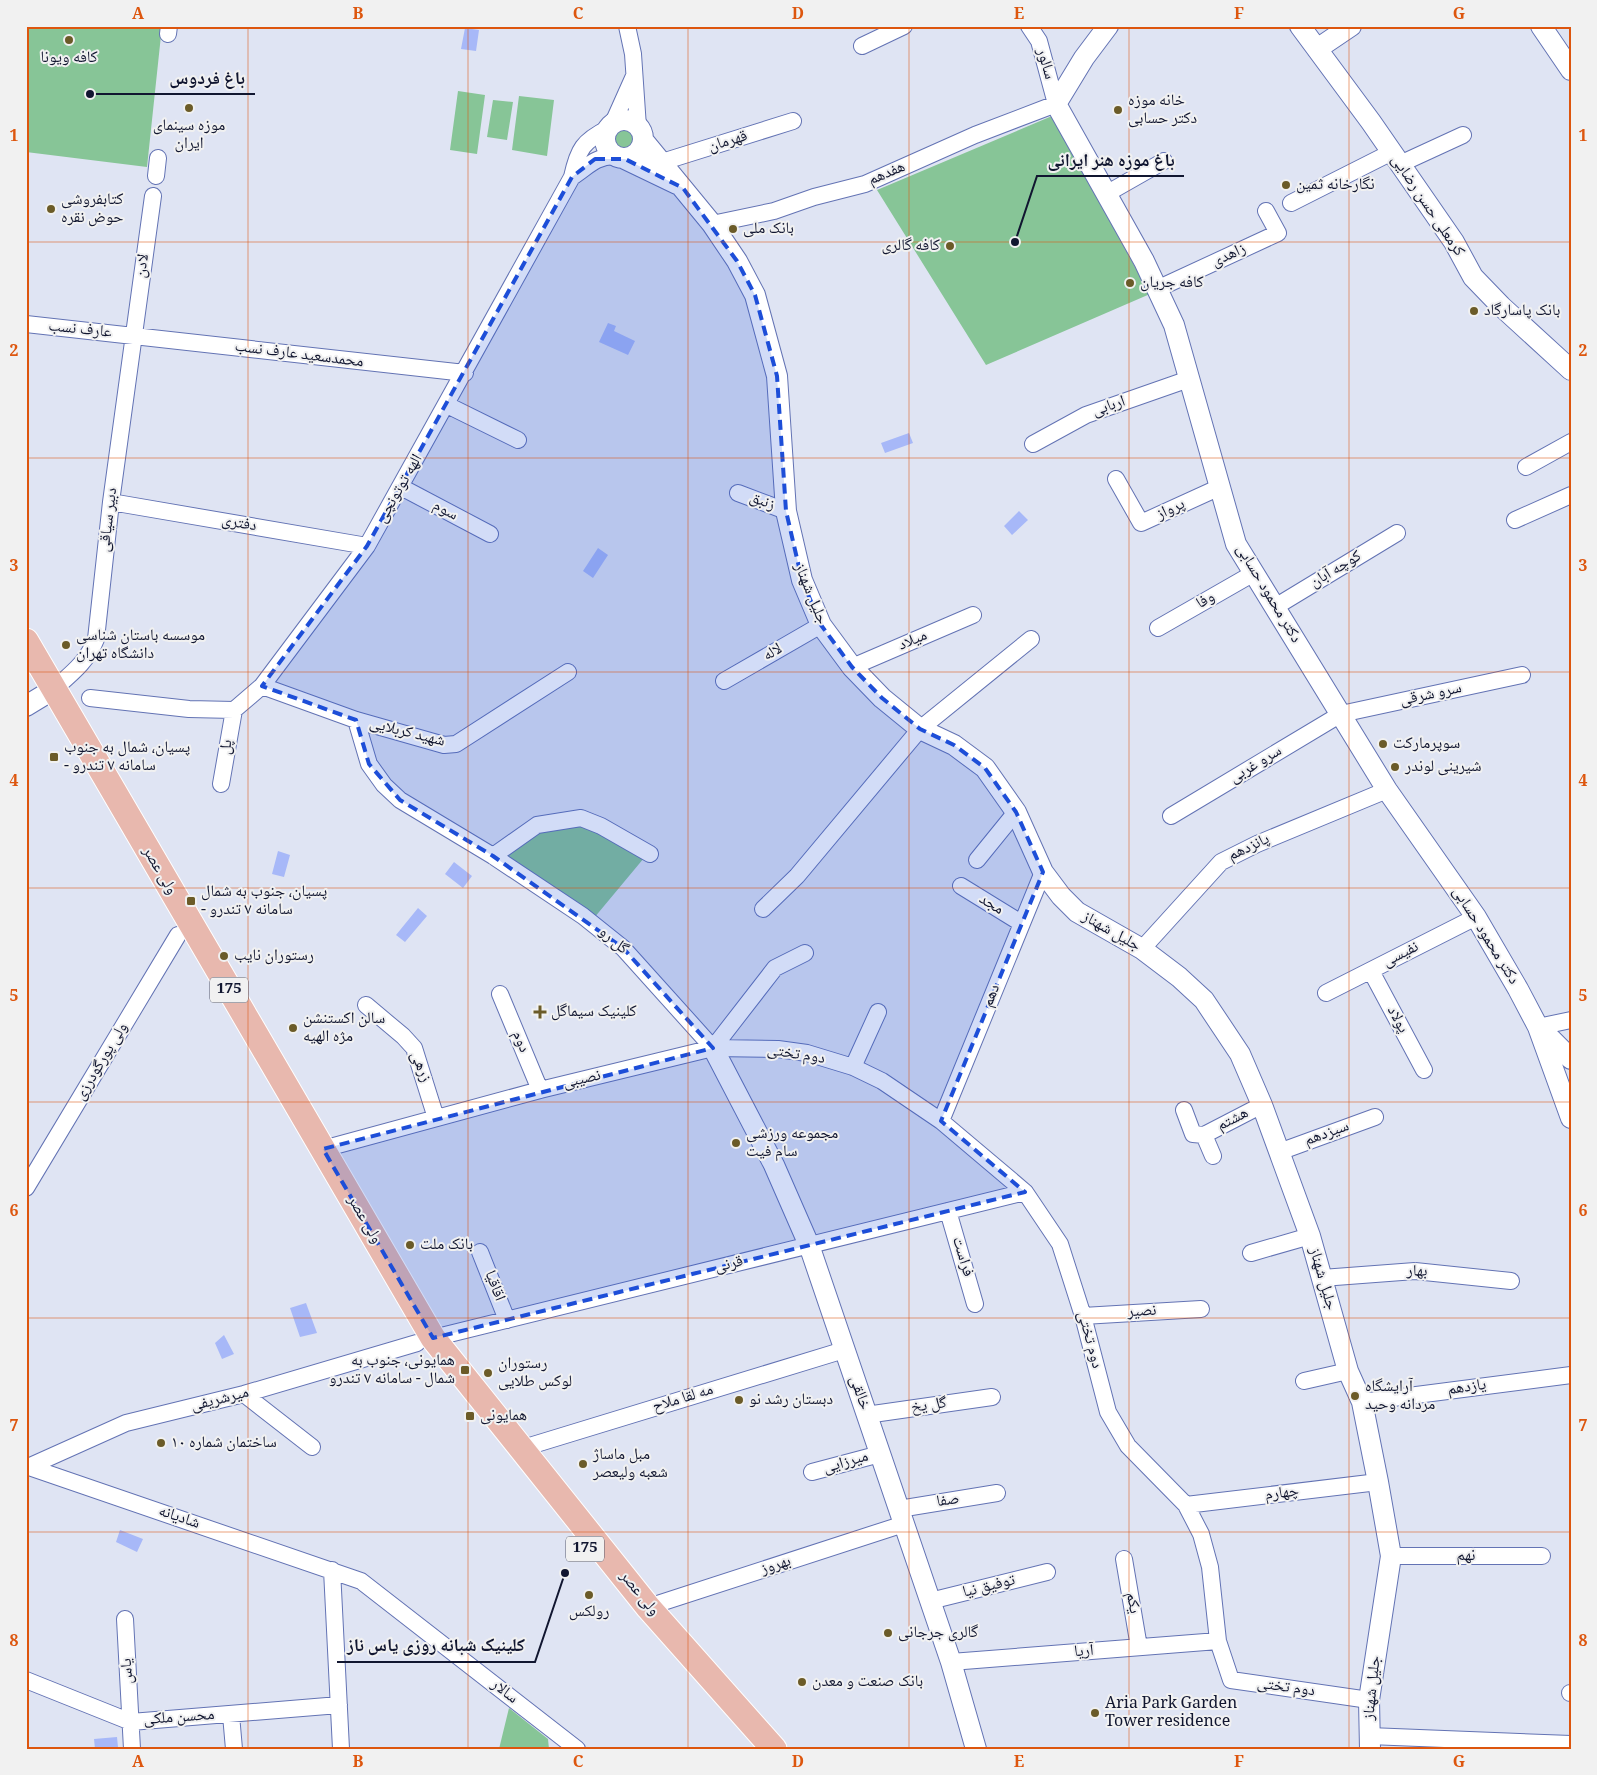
<svg xmlns="http://www.w3.org/2000/svg" width="1597" height="1775" font-family="Georgia,'Noto Naskh Arabic',serif">
	<style>
		.green { fill: #87c597 }
		.water { fill: #a7b8f8 }
		.lines { fill: none; stroke-linecap: round; stroke-linejoin: round }
		.minor-casing { stroke: #6373b4; stroke-width: 18 }
		.tertiary-casing { stroke: #6373b4; stroke-width: 22 }
		.primary-casing { stroke: #fff; stroke-width: 27 }
		.minor { stroke: #fff; stroke-width: 16 }
		.tertiary { stroke: #fff; stroke-width: 20 }
		.primary { stroke: #e8b8ae; stroke-width: 25 }
		.marked { fill: #1d4ed8; fill-opacity: 0.2; stroke: #1d4ed8; stroke-width: 4; stroke-dasharray: 10 6; stroke-linejoin: round }
		.grid { fill: none; stroke: #dd560e; stroke-width: 1; stroke-opacity: 0.55 }
		.poi-dot { fill: #6b5b28; stroke: #f1f1f1; stroke-width: 2 }
		.labels { text-anchor: middle; dominant-baseline: central; stroke-width: 4; stroke-linejoin: round; paint-order: stroke }
		.shield { fill: #f1f1f1; stroke: #54586a; stroke-width: 1 }
		.shield-label { font-size: 15px; font-weight: bold; fill: #111630 }
		.poi-label { font-size: 16px; fill: #111630; stroke: #f1f1f1; text-anchor: start }
		.street-label { font-size: 16px; fill: #111630; stroke: #f1f1f1 }
		.leader { fill: none; stroke: #111630; stroke-width: 2 }
		.callout-dot { fill: #111630; stroke: #f1f1f1; stroke-width: 2 }
		.callout-label { font-size: 18px; text-anchor: middle; font-weight: bold; fill: #111630; stroke: #f1f1f1; stroke-width: 4; stroke-linejoin: round; paint-order: stroke }
		.neatline { fill: none; stroke: #dd560e; stroke-width: 2 }
		.grid-label { font-size: 16px; text-anchor: middle; font-weight: bold; fill: #dd560e }
	</style>
	<rect width="100%" height="100%" fill="#dfe4f3"/>
	<path class="green" d="M26 26H162L147 167 26 152Z
		M458 91 485 95 477 154 450 150Z
		M519 96 554 100 547 156 512 150Z
		M493 100 513 102 507 140 487 137Z
		M1052 116 1150 294 986 365 877 190Z
		M608 139a15 15 0 1 1 30 0a15 15 0 1 1-30 0Z
		M581 824 644 858 594 918 504 857 541 830Z
		M509 1708 548 1739 549 1749H499Z"/>
	<path class="water" d="M465 28 479 30 476 51 461 49Z
		M608 323 616 326 614 331 635 341 628 355 599 342Z
		M909 433 913 443 885 453 881 443Z
		M1019 511 1028 520 1012 535 1004 526Z
		M598 548 608 555 593 578 583 571Z
		M278 851 290 855 284 877 272 874Z
		M454 862 472 876 463 888 445 874Z
		M418 908 427 916 405 942 396 935Z
		M306 1303 317 1333 300 1337 290 1308Z
		M224 1335 234 1354 222 1359 215 1343Z
		M120 1530 143 1539 137 1552 116 1542Z
		M117 1737 118 1747 95 1749 94 1739Z"/>
	<g class="lines">
		<defs>
			<path id="minor" d="M627 26 633 54 638 127
				M168 34 169 26
				M862 46 904 26
				M613 123 634 76
				M662 162 793 121
				M1400 164 1463 135
				M156 176 158 158
				M572 177C588 167 594 157 614 156
				M1106 194 1164 161
				M1291 203 1392 152
				M712 224 774 211 814 197 865 184 975 135 1056 104 1039 41 1029 26
				M1157 289 1278 233 1266 211
				M26 324 465 373
				M447 405 518 440
				M1033 444 1086 415 1189 379
				M1526 467 1571 442
				M1116 479 1141 523 1220 487
				M401 487 490 534
				M738 493 786 511
				M111 502 367 546
				M1515 520 1571 495
				M1275 607 1397 533
				M1158 628 1254 573
				M852 667 973 615
				M724 681 821 625
				M262 686 356 720 444 745 456 744 568 672
				M54 689C72 673 87 662 96 639L111 502 153 196
				M90 698 189 709 234 710 262 686 367 546 572 177C578 149 583 141 609 128
				M356 720 369 764 384 785 400 800 493 856 583 916 623 948 713 1048
				M221 784 234 710
				M1171 816 1341 714 1522 675
				M493 856 537 825 581 818 601 826 650 854
				M977 860 1016 812
				M961 886 1021 923
				M763 909 797 876 920 729 1031 639
				M1142 949 1221 862 1257 844 1387 790
				M1371 971 1424 1070
				M1326 993 1476 917
				M500 994 540 1090
				M366 1005 403 1036 414 1048 436 1118
				M1538 1027 1571 1020
				M713 1048 775 968 805 953
				M853 1067 878 1012
				M1184 1110 1193 1134 1204 1135 1213 1156
				M941 1121 1043 872
				M1204 1135 1262 1105
				M323 1149 540 1090 713 1048 778 1049 807 1053 853 1067 882 1081 941 1121 1025 1192 1060 1244 1083 1316 1108 1412 1128 1446 1186 1505 1201 1534 1210 1567 1218 1641 1231 1680 1369 1700
				M1279 1152 1375 1117
				M26 1188 178 935
				M948 1211 975 1304
				M480 1252 507 1320
				M1251 1253 1310 1236
				M1322 1278 1415 1271 1511 1281
				M1083 1316 1201 1309
				M433 1338 1025 1192
				M1304 1381 1348 1371
				M244 1394 312 1447
				M1362 1402 1571 1375
				M866 1415 992 1397
				M523 1448 844 1350
				M26 1466 361 1581 577 1749
				M28 1467 126 1423 244 1394 417 1343
				M812 1472 880 1454
				M1186 1505 1378 1482
				M899 1509 997 1493
				M1391 1556H1542
				M1124 1559 1139 1647
				M332 1570 341 1749
				M930 1601 1047 1572
				M648 1607 904 1524
				M125 1619 132 1749
				M951 1662 1218 1641
				M26 1680 131 1722 339 1705
				M1570 1693H1571
				M231 1715 234 1749
				M1369 1736 1571 1744"/>
			<path id="tertiary" d="M1108 26 1084 58 1056 104 1144 261 1174 325 1236 544 1387 790 1476 917 1518 989 1538 1027 1571 1118
				M1300 26 1371 122 1454 242 1473 277 1501 306 1571 370
				M1541 26 1571 70
				M1317 49 1351 26
				M605 139a19 19 0 1 1 38 0a19 19 0 1 1-38 0Z
				M643 140 712 224 737 261 755 295 777 376 786 511 802 580 821 625 852 667 882 698 920 729 954 745 985 768 1016 812 1043 872 1061 896 1077 912 1142 949 1179 977 1204 1000 1240 1054 1262 1105 1310 1236 1348 1371 1362 1402 1378 1482 1391 1556 1369 1700 1370 1749
				M625 159 677 184
				M26 706 54 689
				M1542 1030 1571 1059
				M713 1048 774 1165 809 1245 951 1662 976 1749"/>
			<path id="primary" d="M26 641 433 1338 648 1607 774 1749"/>
		</defs>
		<use href="#minor" class="minor-casing"/>
		<use href="#tertiary" class="tertiary-casing"/>
		<use href="#primary" class="primary-casing"/>
		<use href="#minor" class="minor"/>
		<use href="#tertiary" class="tertiary"/>
		<use href="#primary" class="primary"/>
	</g>
	<path class="marked" d="M595 159H625L683 188 737 261 755 295 777 376 786 511 802 580 821 625 852 667 882 698 920 729 954 745 985 768 1016 812 1043 872 941 1121 1025 1192 433 1338 323 1149 713 1048 623 948 493 856 400 800 369 764 356 720 262 686 367 546 572 177Z"/>
	<path class="grid" d="M248 26V1749M468 26V1749M688 26V1749M909 26V1749M1129 26V1749M1349 26V1749M26 242H1571M26 458H1571M26 672H1571M26 888H1571M26 1102H1571M26 1318H1571M26 1532H1571"/>
	<g class="poi-dot">
		<circle cx="69" cy="40" r="5"/>
		<circle cx="189" cy="108" r="5"/>
		<circle cx="1118" cy="110" r="5"/>
		<circle cx="1286" cy="185" r="5"/>
		<circle cx="51" cy="209" r="5"/>
		<circle cx="733" cy="229" r="5"/>
		<circle cx="950" cy="246" r="5"/>
		<circle cx="1130" cy="283" r="5"/>
		<circle cx="1474" cy="311" r="5"/>
		<circle cx="66" cy="645" r="5"/>
		<circle cx="1383" cy="744" r="5"/>
		<rect x="49" y="752" width="10" height="10" rx="2.5"/>
		<circle cx="1395" cy="767" r="5"/>
		<rect x="186" y="896" width="10" height="10" rx="2.5"/>
		<circle cx="224" cy="956" r="5"/>
		<path d="M537.5 1004.5h5v5h5v5h-5v5h-5v-5h-5v-5h5z"/>
		<circle cx="293" cy="1028" r="5"/>
		<circle cx="736" cy="1143" r="5"/>
		<circle cx="410" cy="1245" r="5"/>
		<rect x="460" y="1365" width="10" height="10" rx="2.5"/>
		<circle cx="488" cy="1373" r="5"/>
		<circle cx="1355" cy="1396" r="5"/>
		<circle cx="739" cy="1400" r="5"/>
		<rect x="465" y="1411" width="10" height="10" rx="2.5"/>
		<circle cx="161" cy="1443" r="5"/>
		<circle cx="583" cy="1464" r="5"/>
		<circle cx="589" cy="1595" r="5"/>
		<circle cx="888" cy="1633" r="5"/>
		<circle cx="802" cy="1682" r="5"/>
		<circle cx="1095" cy="1713" r="5"/>
	</g>
	<g class="labels">
		<g class="shield">
			<rect x="210" y="977.5" width="38" height="25" rx="4"/>
			<rect x="566" y="1536.5" width="38" height="25" rx="4"/>
		</g>
		<g class="shield-label">
			<text x="229" y="990">175</text>
			<text x="585" y="1549">175</text>
		</g>
		<g class="poi-label">
			<text x="69" y="58" text-anchor="middle">کافه ویونا</text>
			<text x="1128" y="101">خانه موزه<tspan x="1128" dy="18">دکتر حسابی</tspan></text>
			<text x="189" y="126" text-anchor="middle">موزه سینمای<tspan x="189" dy="18">ایران</tspan></text>
			<text x="1296" y="185">نگارخانه ثمین</text>
			<text x="61" y="200">کتابفروشی<tspan x="61" dy="18">حوض نقره</tspan></text>
			<text x="743" y="229">بانک ملی</text>
			<text x="940" y="246" text-anchor="end">کافه گالری</text>
			<text x="1140" y="283">کافه جریان</text>
			<text x="1484" y="311">بانک پاسارگاد</text>
			<text x="76" y="636">موسسه باستان شناسی<tspan x="76" dy="18">دانشگاه تهران</tspan></text>
			<text x="1393" y="744">سوپرمارکت</text>
			<text x="64" y="748">پسیان، شمال به جنوب<tspan x="64" dy="18">- سامانه ۷ تندرو</tspan></text>
			<text x="1405" y="767">شیرینی لوندر</text>
			<text x="201" y="892">پسیان، جنوب به شمال<tspan x="201" dy="18">- سامانه ۷ تندرو</tspan></text>
			<text x="234" y="956">رستوران نایب</text>
			<text x="551" y="1012">کلینیک سیماگل</text>
			<text x="303" y="1019">سالن اکستنشن<tspan x="303" dy="18">مژه الهیه</tspan></text>
			<text x="746" y="1134">مجموعه ورزشی<tspan x="746" dy="18">سام فیت</tspan></text>
			<text x="420" y="1245">بانک ملت</text>
			<text x="455" y="1361" text-anchor="end">همایونی، جنوب به<tspan x="455" dy="18">شمال - سامانه ۷ تندرو</tspan></text>
			<text x="498" y="1364">رستوران<tspan x="498" dy="18">لوکس طلایی</tspan></text>
			<text x="1365" y="1387">آرایشگاه<tspan x="1365" dy="18">مردانه وحید</tspan></text>
			<text x="749" y="1400">دبستان رشد نو</text>
			<text x="480" y="1416">همایونی</text>
			<text x="171" y="1443">ساختمان شماره ۱۰</text>
			<text x="593" y="1455">مبل ماساژ<tspan x="593" dy="18">شعبه ولیعصر</tspan></text>
			<text x="589" y="1612" text-anchor="middle">رولکس</text>
			<text x="898" y="1633">گالری جرجانی</text>
			<text x="812" y="1682">بانک صنعت و معدن</text>
			<text x="1105" y="1704">Aria Park Garden<tspan x="1105" dy="18">Tower residence</tspan></text>
		</g>
		<g class="street-label">
			<text transform="translate(1045 64) rotate(74)">سالور</text>
			<text transform="translate(728 142) rotate(-17)">قهرمان</text>
			<text transform="translate(887 174) rotate(-23)">هفدهم</text>
			<text transform="translate(1427 206) rotate(56)">کرمعلی حسن رضایی</text>
			<text transform="translate(1229 256) rotate(-25)">زاهدی</text>
			<text transform="translate(143 266) rotate(-82)">لادن</text>
			<text transform="translate(80 330) rotate(6)">عارف نسب</text>
			<text transform="translate(299 355) rotate(7)">محمدسعید عارف نسب</text>
			<text transform="translate(1109 407) rotate(-19)">اربابی</text>
			<text transform="translate(400 489) rotate(-60)">الهه توتونچی</text>
			<text transform="translate(762 502) rotate(21)">زنبق</text>
			<text transform="translate(1171 510) rotate(-25)">پرواز</text>
			<text transform="translate(445 511) rotate(28)">سوم</text>
			<text transform="translate(109 520) rotate(-83)">دبیر سیاقی</text>
			<text transform="translate(239 524) rotate(10)">دفتری</text>
			<text transform="translate(1336 570) rotate(-31)">کوچه آبان</text>
			<text transform="translate(810 594) rotate(68)">جلیل شهناز</text>
			<text transform="translate(1268 594) rotate(59)">دکتر محمود حسابی</text>
			<text transform="translate(1206 601) rotate(-30)">وفا</text>
			<text transform="translate(913 641) rotate(-23)">میلاد</text>
			<text transform="translate(773 653) rotate(-30)">لاله</text>
			<text transform="translate(1431 695) rotate(-12)">سرو شرقی</text>
			<text transform="translate(407 733) rotate(14)">شهید کربلایی</text>
			<text transform="translate(227 747) rotate(-80)">پل</text>
			<text transform="translate(1256 765) rotate(-31)">سرو غربی</text>
			<text transform="translate(1249 848) rotate(-25)">پانزدهم</text>
			<text transform="translate(159 871) rotate(60)">ولی عصر</text>
			<text transform="translate(991 905) rotate(32)">مجد</text>
			<text transform="translate(1111 932) rotate(30)">جلیل شهناز</text>
			<text transform="translate(1485 936) rotate(58)">دکتر محمود حسابی</text>
			<text transform="translate(613 941) rotate(41)">گل رو</text>
			<text transform="translate(1401 955) rotate(-27)">نفیسی</text>
			<text transform="translate(992 996) rotate(-68)">دهم</text>
			<text transform="translate(1397 1020) rotate(62)">پولاد</text>
			<text transform="translate(520 1042) rotate(67)">دوم</text>
			<text transform="translate(796 1055) rotate(9)">دوم تختی</text>
			<text transform="translate(102 1062) rotate(-59)">ولی پورگودرزی</text>
			<text transform="translate(420 1067) rotate(68)">زرهی</text>
			<text transform="translate(582 1080) rotate(-13)">نصیبی</text>
			<text transform="translate(1233 1120) rotate(-27)">هشتم</text>
			<text transform="translate(1327 1134) rotate(-20)">سیزدهم</text>
			<text transform="translate(364 1220) rotate(60)">ولی عصر</text>
			<text transform="translate(962 1257) rotate(73)">فراست</text>
			<text transform="translate(729 1265) rotate(-14)">قرنی</text>
			<text transform="translate(1417 1272) rotate(1)">بهار</text>
			<text transform="translate(1322 1279) rotate(74)">جلیل شهناز</text>
			<text transform="translate(494 1286) rotate(69)">اقاقیا</text>
			<text transform="translate(1142 1312) rotate(-3)">نصیر</text>
			<text transform="translate(1089 1340) rotate(75)">دوم تختی</text>
			<text transform="translate(1467 1388) rotate(-8)">یازدهم</text>
			<text transform="translate(859 1393) rotate(71)">خالقی</text>
			<text transform="translate(683 1399) rotate(-17)">مه لقا ملاح</text>
			<text transform="translate(220 1400) rotate(-14)">میرشریفی</text>
			<text transform="translate(929 1406) rotate(-8)">گل یخ</text>
			<text transform="translate(846 1463) rotate(-16)">میرزایی</text>
			<text transform="translate(1282 1494) rotate(-7)">چهارم</text>
			<text transform="translate(948 1501) rotate(-9)">صفا</text>
			<text transform="translate(179 1518) rotate(19)">شادیانه</text>
			<text x="1466" y="1556">نهم</text>
			<text transform="translate(776 1566) rotate(-18)">بهروز</text>
			<text transform="translate(989 1587) rotate(-14)">توفیق نیا</text>
			<text transform="translate(639 1594) rotate(51)">ولی عصر</text>
			<text transform="translate(1132 1603) rotate(80)">یکم</text>
			<text transform="translate(1084 1652) rotate(-5)">آریا</text>
			<text transform="translate(128 1671) rotate(-93)">یاس</text>
			<text transform="translate(1286 1688) rotate(8)">دوم تختی</text>
			<text transform="translate(1373 1688) rotate(-84)">جلیل شهناز</text>
			<text transform="translate(504 1692) rotate(38)">سالار</text>
			<text transform="translate(179 1718) rotate(-4)">محسن ملکی</text>
		</g>
	</g>
	<path class="leader" d="M90 94L159 94H255M1015 242L1037 176H1184M565 1573L535 1662H337"/>
	<g class="callout-dot">
		<circle cx="90" cy="94" r="5"/>
		<circle cx="1015" cy="242" r="5"/>
		<circle cx="565" cy="1573" r="5"/>
	</g>
	<g class="callout-label">
		<text x="207" y="84">باغ فردوس</text>
		<text x="1111" y="166">باغ موزه هنر ایرانی</text>
		<text x="436" y="1651">کلینیک شبانه روزی یاس ناز</text>
	</g>
	<rect width="1597" height="1775" fill="none" stroke="#f1f1f1" stroke-width="55"/>
	<rect x="28" y="28" width="1542" height="1720" class="neatline"/>
	<g class="grid-label">
		<text x="138" y="19">A</text>
		<text x="358" y="19">B</text>
		<text x="578" y="19">C</text>
		<text x="798" y="19">D</text>
		<text x="1019" y="19">E</text>
		<text x="1239" y="19">F</text>
		<text x="1459" y="19">G</text>
		<text x="14" y="141">1</text>
		<text x="1583" y="141">1</text>
		<text x="14" y="356">2</text>
		<text x="1583" y="356">2</text>
		<text x="14" y="571">3</text>
		<text x="1583" y="571">3</text>
		<text x="14" y="786">4</text>
		<text x="1583" y="786">4</text>
		<text x="14" y="1001">5</text>
		<text x="1583" y="1001">5</text>
		<text x="14" y="1216">6</text>
		<text x="1583" y="1216">6</text>
		<text x="14" y="1431">7</text>
		<text x="1583" y="1431">7</text>
		<text x="14" y="1646">8</text>
		<text x="1583" y="1646">8</text>
		<text x="138" y="1767">A</text>
		<text x="358" y="1767">B</text>
		<text x="578" y="1767">C</text>
		<text x="798" y="1767">D</text>
		<text x="1019" y="1767">E</text>
		<text x="1239" y="1767">F</text>
		<text x="1459" y="1767">G</text>
	</g>
</svg>
